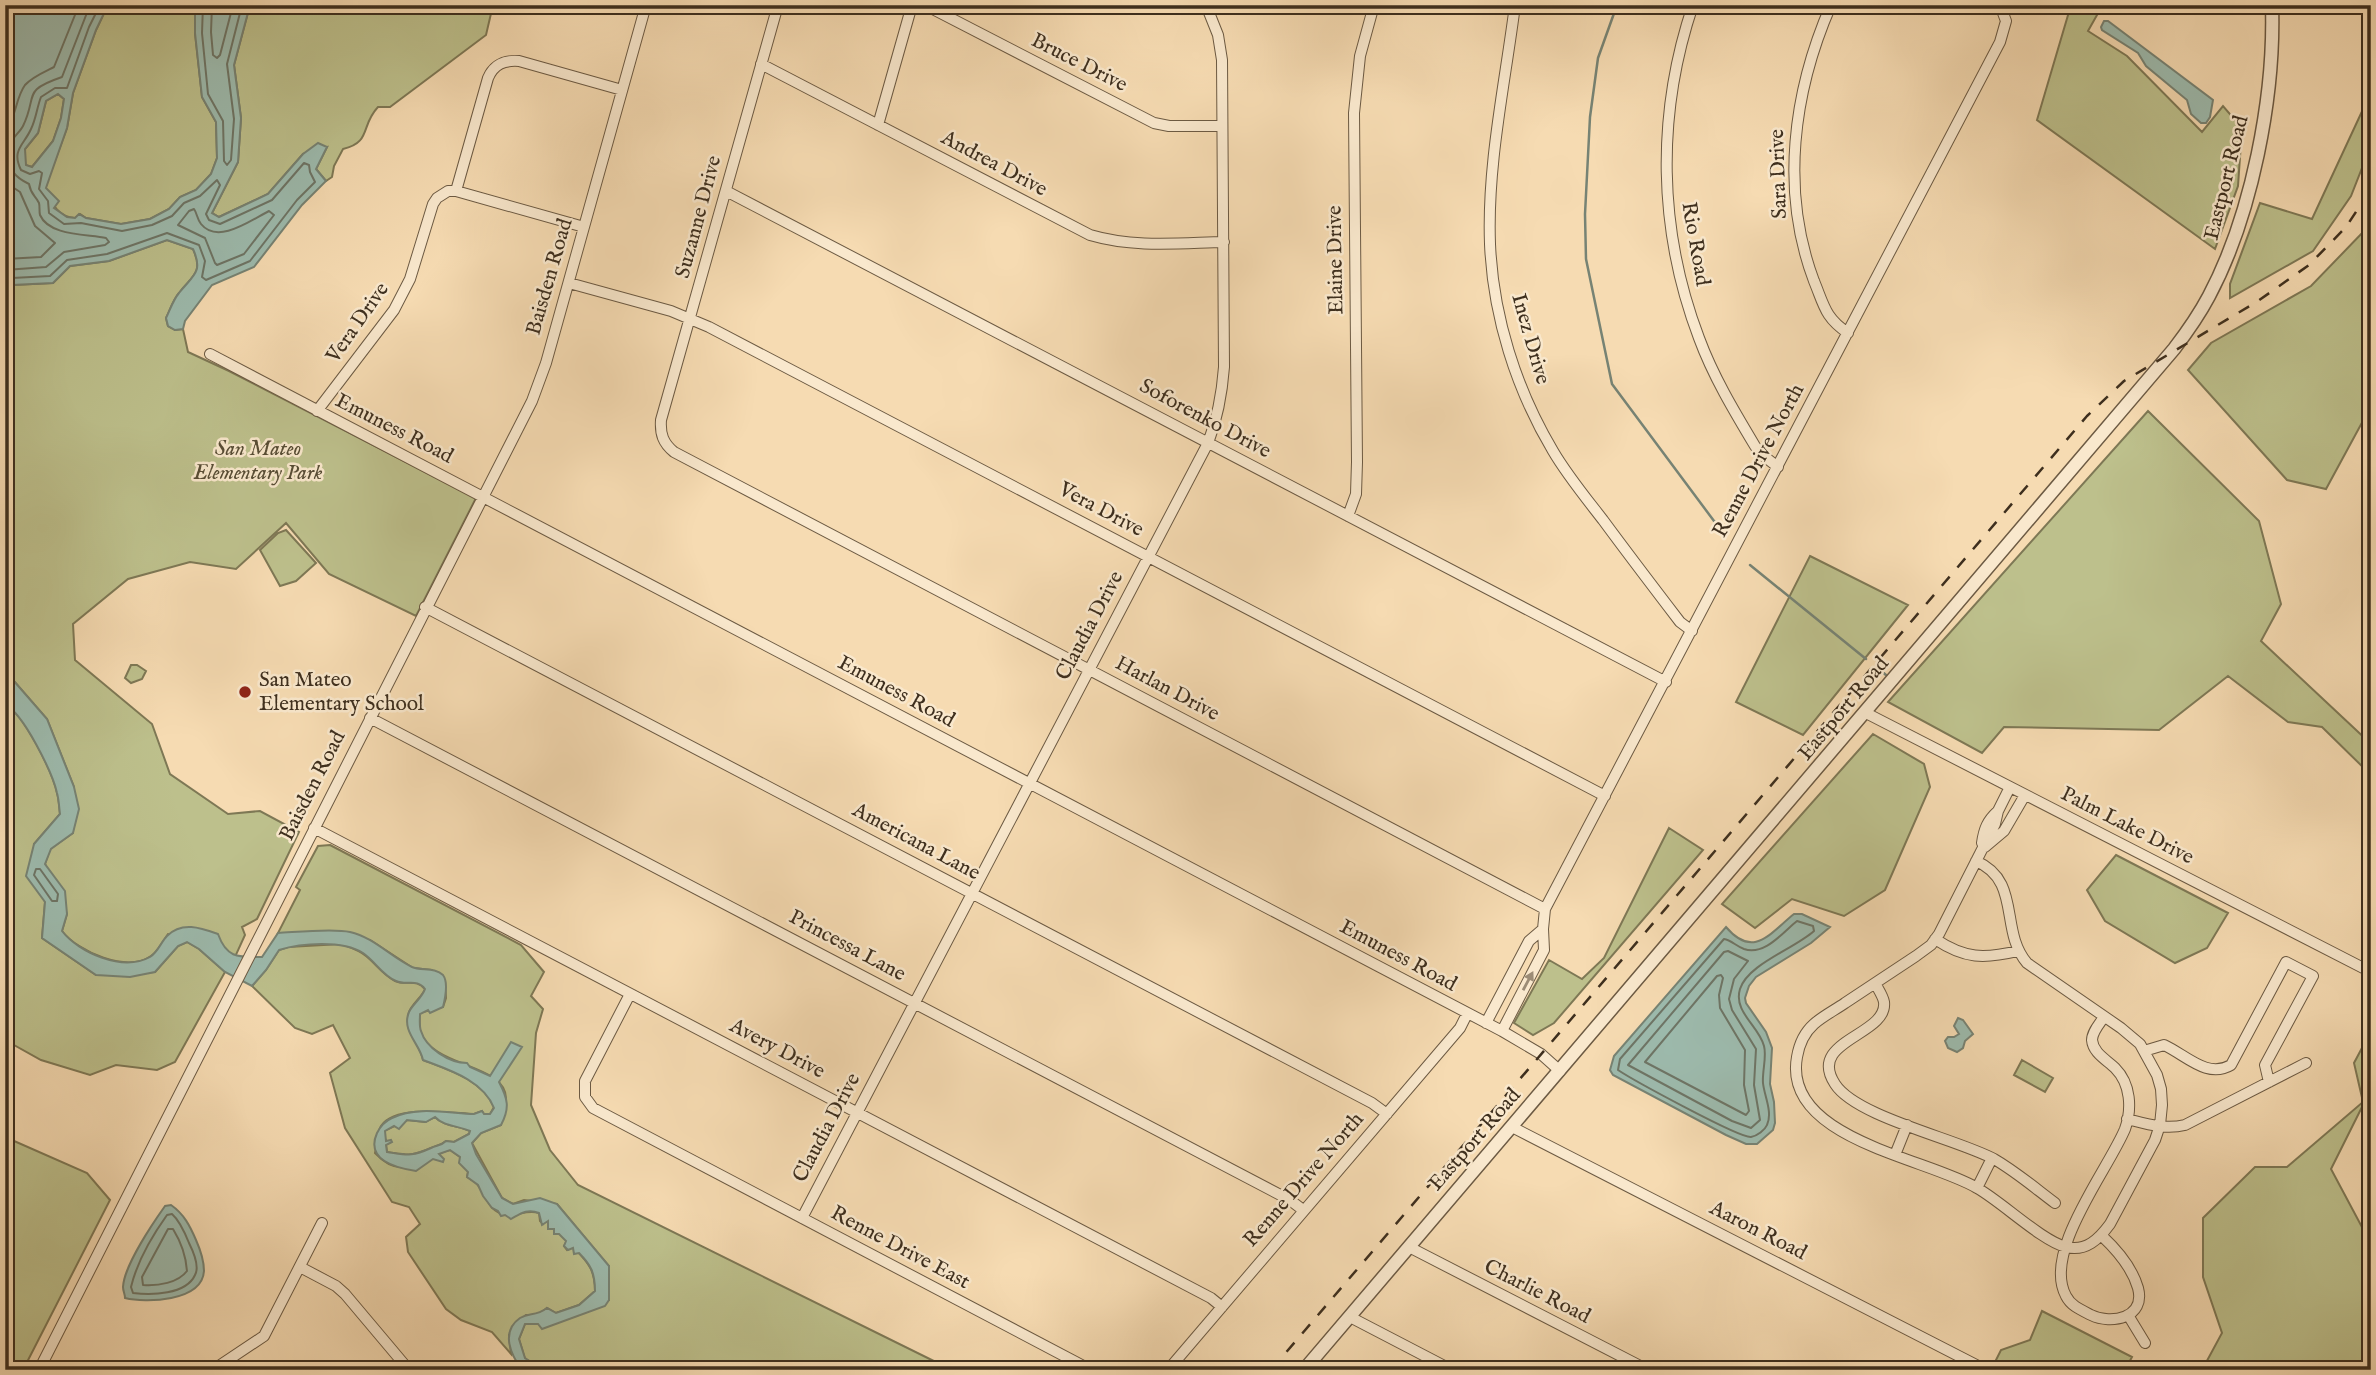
<svg xmlns="http://www.w3.org/2000/svg" width="2376" height="1375" font-family="'IM FELL English',serif">
	<style>
		.green { fill: #bdc08c; stroke: #7e7855; stroke-width: 2 }
		.water { fill: #9dbbae; stroke: #778374; stroke-width: 2; fill-rule: evenodd }
		.lines { fill: none; stroke-linecap: round; stroke-linejoin: round }
		.shore { stroke: #6e7566; stroke-width: 2 }
		.stream { stroke: #778374; stroke-width: 2.5 }
		.minor-casing { stroke: #6c5a43; stroke-width: 12 }
		.tertiary-casing { stroke: #6c5a43; stroke-width: 15 }
		.minor { stroke: #f9e8cd; stroke-width: 10 }
		.tertiary { stroke: #f9e8cd; stroke-width: 12 }
		.rail { stroke: #3e2f1e; stroke-width: 2.5; stroke-dasharray: 12 12; stroke-linecap: butt }
		.oneway { fill: #9c8c76 }
		.poi-dot { fill: #8f2418; stroke: #f9e8cd; stroke-width: 2.5 }
		.labels { text-anchor: middle; dominant-baseline: central; stroke-width: 5; stroke-linejoin: round; paint-order: stroke }
		.street-label { font-size: 21px; fill: #3e2f1e; stroke: #f9e8cd }
		.park-label { font-size: 21px; font-style: italic; fill: #574c34; stroke: #f9e8cd }
		.poi-label { font-size: 21px; fill: #3e2f1e; stroke: #f9e8cd; text-anchor: start }
	</style>
	<rect width="100%" height="100%" fill="#f6dbb2"/>
	<filter id="stains"><feTurbulence type="fractalNoise" baseFrequency=".00286" numOctaves="4"/><feColorMatrix values="0 0 0 0 .2 0 0 0 0 .09 0 0 0 0 .02 0 0 0 .5 -.17"/></filter>
	<radialGradient id="worn" r=".72"><stop offset=".6" stop-color="#630" stop-opacity="0"/><stop offset="1" stop-color="#630" stop-opacity=".3"/></radialGradient>
	<path class="green" d="M108 5H195L197 9 195 33 202 97 216 122 217 158 211 174 196 190 180 197 169 209 150 219 121 224 86 218 80 214 75 218C57 217 52 203 45 188L67 128 73 93 96 30Z
		M250 5H493L486 35 390 107H378C360 126 372 142 343 149L334 166 332 177 326 181 316 169 327 147 303 154 268 194 219 217 212 213 238 162 241 118 234 65Z
		M2071 5H2100L2101 8 2088 31 2127 56 2202 132 2223 106 2242 128 2238 186 2215 249 2037 120Z
		M2371 92V145L2351 196 2313 251 2230 298V284L2260 203 2312 219Z
		M58 94 64 99 61 118 53 141 32 167 25 165V149L38 133 46 101Z
		M2366 229 2371 234V406L2326 489 2287 480 2188 370 2211 343 2311 286Z
		M167 240 193 249C204 273 192 276 179 293 173 300 170 310 166 318L168 326 175 330 183 329 188 352 229 371 476 498 416 616 329 574 286 523 236 569 190 562 128 579 73 624 75 660 152 724 170 774 228 814 260 811 299 832 257 919 242 927 245 935 235 957 222 946 168 934C163 941 158 952 151 956 127 973 78 952 62 931L67 914 45 864 50 849 73 833 74 787 47 719 13 680 5 679V291L12 285 53 283 70 266 109 261Z
		M2148 411 2259 521 2281 604 2261 641 2371 744V775L2322 727 2288 722 2228 676 2159 730 2004 727 1982 753 1888 702Z
		M286 530 316 563 296 581 280 586 260 550 278 533Z
		M1810 556 1908 605 1803 735 1736 702Z
		M131 665H137L146 671 142 679 131 683 125 678Z
		M5 705C23 711 53 774 57 793 59 800 59 807 60 814L34 844 45 902 42 938 96 975 155 972 178 946 187 942 199 949 225 972 175 1062 157 1070 116 1065 90 1075 41 1060 5 1040Z
		M1873 734 1924 764 1930 787 1885 890 1844 916 1792 899 1755 928 1722 904Z
		M1669 828 1703 850 1554 1023 1533 1035 1514 1023 1549 960 1582 979 1604 958Z
		M330 845 521 945 544 972 531 996 543 1009 536 1033 531 1105 550 1150 578 1185 952 1370H530L531 1362 525 1359 519 1339 525 1324H538L609 1300V1266L557 1204 524 1200 513 1204 502 1198 472 1143 481 1133 501 1125C502 1117 506 1107 506 1098 505 1063 430 1068 420 1030 419 1025 420 1018 419 1013L443 1007 446 998 445 980 432 970 413 968 370 940 278 933 300 890 296 887 318 846Z
		M2116 855 2228 913 2207 948 2175 963 2105 921 2087 890Z
		M341 944C349 947 359 950 366 956 376 964 383 975 395 981 406 986 416 978 425 989 422 997 412 1004 409 1012 403 1032 420 1043 423 1060 449 1070 482 1080 494 1107L490 1114H484L482 1111 474 1114C451 1113 396 1104 381 1126 377 1132 377 1145 375 1153 403 1183 420 1157 450 1150L460 1157 468 1172 467 1177C470 1179 474 1181 476 1183 487 1194 487 1212 506 1215 517 1216 528 1209 539 1213L540 1221 543 1224 546 1220 548 1221 567 1241 564 1246 567 1250 573 1247 575 1249C589 1263 595 1271 595 1291L579 1305 556 1313 547 1308 538 1315H526L509 1335 511 1354 492 1332 461 1320 446 1309 408 1252 406 1237 420 1224 409 1207 392 1202 345 1128 330 1073 350 1058 333 1025 312 1034 295 1028 252 986 266 970 279 950 288 947Z
		M2371 1031V1089L2331 1169 2371 1244V1370H2202L2222 1333 2203 1277V1218L2255 1167H2287L2363 1102 2354 1063Z
		M2022 1060 2053 1078 2045 1092 2014 1075Z
		M435 1117C443 1126 459 1126 470 1131L469 1134 454 1142 446 1141C440 1146 437 1145 431 1148 411 1157 408 1155 387 1152L384 1131 407 1120 425 1122Z
		M5 1137 87 1173 110 1200 23 1370H5Z
		M2042 1311 2132 1357 2125 1370H2006L1994 1364 2001 1350 2030 1340Z"/>
	<path class="water" d="M5 5H108L96 30 73 93 67 128 46 188 59 201 54 208 67 217 75 218 79 214 86 218 121 224 150 219 169 209 180 197 196 190 211 174 217 158 216 122 202 97 195 33V5H250L234 65 241 118 238 162 212 213 219 217 268 194 303 154 318 143 327 147 316 169 326 181 302 205 254 267 212 285 185 321 183 329 175 330 168 326 166 318C170 310 173 300 179 293 192 276 204 273 193 249L167 240 109 261 70 266 53 283 12 285 5 291ZM58 94 64 99 61 118 53 141 32 167 26 165 25 149 38 133 46 101Z
		M2104 21H2108L2213 100 2210 117 2206 123H2201L2191 114 2187 100 2146 66 2138 53 2102 30 2101 27Z
		M5 679 13 680 47 719 74 787 79 809 73 833 51 849 45 864 65 891 67 914 62 931C79 953 123 972 150 957 158 952 161 942 167 936 182 921 201 928 218 934 227 959 239 957 262 957L278 933C297 932 333 928 350 932 373 937 391 957 412 967 421 971 435 967 443 975 449 983 445 999 443 1007L430 1013 428 1010 420 1014C420 1019 419 1026 421 1031 426 1048 449 1063 467 1063L470 1067 490 1076 511 1042 522 1047 499 1082C508 1099 510 1108 501 1125L481 1133 472 1143 476 1154 502 1198 513 1204 540 1198 557 1204 609 1266V1300L605 1306 542 1329 538 1324H525L519 1339 525 1358 531 1362 530 1370H522C511 1355 500 1332 520 1318 530 1312 535 1317 547 1308L556 1313 579 1305 595 1291C595 1273 591 1265 579 1253L574 1254 573 1248 568 1250 564 1246 566 1241 559 1234H554V1229H548V1221L542 1225 539 1213C527 1208 520 1214 511 1219L505 1215 501 1216 498 1211 492 1208 483 1196 478 1185 467 1177 468 1172 459 1163 460 1157 450 1150 439 1154 444 1159 443 1162 433 1159 416 1171C396 1168 365 1160 377 1133 380 1127 385 1121 392 1118 416 1106 448 1113 474 1114L482 1111 484 1114H490L494 1108C483 1080 449 1070 423 1060 420 1044 401 1031 409 1012 413 1004 422 998 425 989 417 978 407 986 396 981 382 975 375 961 363 953 343 940 301 943 279 950L266 970 252 986 225 972 199 949 187 942 178 946 155 972 130 977 96 975 42 938 45 902 26 876 34 844 60 814C59 807 59 800 57 793 53 774 23 712 5 705ZM435 1117C443 1126 459 1126 470 1131L469 1134 454 1142 446 1141C441 1146 437 1145 431 1148 411 1157 408 1155 387 1152L386 1145 392 1142 391 1140 386 1141 385 1131 394 1126 399 1129 407 1120 426 1122Z
		M1794 914H1802L1830 927 1811 943 1756 977 1749 986 1745 998 1746 1003 1766 1032 1772 1048 1770 1084 1774 1102 1775 1123 1773 1130 1757 1144H1746L1726 1135 1613 1075 1610 1070 1614 1056 1726 927C1754 960 1771 932 1794 914Z
		M1958 1018 1963 1020 1973 1034 1965 1041 1963 1048 1957 1052 1948 1048 1945 1041 1948 1037H1954L1959 1034 1954 1026Z
		M171 1205C184 1214 190 1226 196 1240 200 1249 204 1261 204 1271 202 1302 145 1303 125 1298 125 1294 123 1291 123 1287 124 1266 153 1223 165 1206Z"/>
	<g class="lines">
		<path class="shore" d="M203 5 202 33 208 94 223 121 224 161 227 165 231 160 234 119 227 64 242 5
			M212 5 211 32 213 55 217 58 220 55 233 5
			M5 132C17 116 15 99 25 85 32 77 44 72 54 67L79 5
			M5 182 20 192 35 226 55 243 41 257 5 259
			M194 209C197 213 197 219 201 224 218 245 251 220 269 211L274 215 244 254 217 265 215 263 205 238 178 225 189 211Z
			M5 270 46 267 64 252 105 245 109 242 106 238C87 234 49 236 40 215 39 211 40 207 39 203 35 195 31 195 29 184 12 176 3 164 10 144 13 137 20 132 23 126 38 95 21 91 62 77L90 5
			M5 281 12 278 50 276 67 260 107 254 167 233 199 245 205 261 202 277 206 280 250 261 297 200 315 182 310 172 309 165 304 163 272 200 220 224 209 220 206 214 220 185 217 180 200 196 184 203 172 216 152 225 122 231 81 223 64 224 49 213 48 201 39 189 42 173 39 171 30 174 21 170C11 150 24 145 31 129 36 119 37 107 41 97L55 88H67L89 27 100 5
			M36 869H40L58 894 57 901H52L34 875Z
			M1797 921 1813 926 1814 931C1794 949 1748 964 1740 989 1733 1012 1759 1026 1764 1046 1767 1057 1762 1071 1763 1083 1764 1095 1773 1112 1767 1125 1765 1130 1757 1136 1751 1137 1739 1138 1633 1080 1618 1070L1620 1059 1724 939C1731 940 1736 946 1744 949 1765 956 1783 932 1797 921Z
			M1728 951 1748 961 1734 979 1729 999 1732 1010 1756 1049 1754 1085 1760 1120 1751 1128 1732 1121 1628 1065 1724 952Z
			M1721 975 1723 978 1719 995 1720 1008 1745 1050 1744 1085 1749 1111 1746 1115 1645 1062 1717 976Z
			M172 1214C180 1221 185 1233 189 1243 193 1251 200 1266 195 1275 186 1295 151 1295 133 1293L131 1287C137 1262 152 1236 167 1215Z
			M168 1229H173C181 1242 186 1256 187 1271 178 1283 158 1286 143 1285L142 1277Z"/>
		<path class="stream" d="M1617 5 1598 58 1590 117 1585 214 1586 259 1612 384 1714 521 1723 528
			M1750 565 1866 659
			M1880 670 1886 675"/>
		<defs>
			<path id="minor" d="M778 5 661 420C660 434 663 443 674 452L1545 909
				M925 5 1154 123 1169 126H1222
				M1515 5C1505 84 1487 164 1490 244 1493 316 1516 389 1553 451 1567 475 1586 498 1603 520 1628 554 1654 588 1680 622L1692 631
				M1693 5C1656 115 1658 230 1699 338 1713 376 1734 411 1755 446L1761 454 1778 467
				M1831 5C1793 92 1780 191 1814 281 1824 305 1825 318 1848 333
				M761 64 1090 235C1134 248 1179 243 1224 242
				M878 125 912 5
				M456 191 488 78C494 64 504 60 519 61L622 90
				M726 191 1666 682
				M569 283 671 311 709 327 1605 796
				M210 354 1502 1031 1541 1054 1560 1071
				M317 411 394 310 410 279 433 204 437 198 448 191H456L584 227
				M1348 516 1356 494 1357 462 1354 113 1360 56 1374 5
				M425 607 1372 1103 1387 1114
				M1866 713 2371 972
				M370 718 1290 1200 1303 1210
				M314 828 1211 1298 1222 1307
				M1982 843C1984 829 1987 821 1998 811
				M1985 847 2004 831 2025 795
				M1976 861C2022 881 1999 930 2027 963L2121 1028 2140 1044 2157 1075 2161 1089 2162 1105 2160 1125 2155 1140 2110 1224C2099 1239 2086 1252 2066 1247 2042 1241 2002 1202 1977 1188 1927 1158 1782 1139 1797 1057 1799 1045 1805 1032 1814 1024 1823 1016 1835 1010 1845 1003 1869 987 1892 972 1916 956L1931 945 1939 934 1995 824 1998 811 2010 787
				M1935 939C1965 959 1984 959 2018 951
				M1875 983C1878 989 1883 996 1884 1002 1888 1036 1806 1040 1835 1084 1856 1117 1957 1139 1994 1159 2015 1171 2035 1188 2055 1203
				M630 994 585 1081V1097L593 1108 1091 1370
				M1486 1023 1529 941 1543 929
				M1502 1031 1544 950 1543 929 1545 909 2000 42 2006 21 2000 5
				M2144 1051 2164 1045C2186 1055 2207 1079 2231 1065L2286 962 2313 976 2265 1065 2269 1082
				M2127 1119C2147 1124 2165 1130 2185 1125L2306 1063
				M1512 1127 1986 1370
				M1895 1155 1907 1125
				M1977 1188 1992 1158
				M802 1218 1208 443C1218 417 1222 394 1224 367L1222 60 1218 35 1206 5
				M2102 1236C2117 1250 2132 1267 2138 1288 2146 1318 2111 1325 2091 1315 2081 1310 2071 1306 2066 1296 2042 1252 2108 1170 2125 1129 2132 1109 2131 1084 2115 1068 2107 1060 2093 1053 2092 1040 2092 1032 2100 1023 2104 1017
				M1409 1247 1648 1370
				M300 1267 336 1286 345 1294 409 1370
				M2128 1315 2145 1343
				M1350 1317 1452 1370
				M39 1370 532 401 546 363 646 5
				M213 1370 264 1336 322 1223
				M1168 1370 1460 1028 1467 1014"/>
			<path id="tertiary" d="M1304 1370 2174 349C2187 332 2199 315 2209 296 2252 215 2275 96 2272 5"/>
		</defs>
		<use href="#minor" class="minor-casing"/>
		<use href="#tertiary" class="tertiary-casing"/>
		<use href="#minor" class="minor"/>
		<use href="#tertiary" class="tertiary"/>
		<path class="rail" d="M1271 1370 2087 416 2124 381 2258 301 2309 265 2346 227 2371 189"/>
	</g>
	<defs><path id="oneway-solid" d="M-6-.8H1V-3.2L6.5 0L1 3.2V.8H-6Z" transform="scale(1.75)"/></defs>
	<use class="oneway" href="#oneway-solid" transform="translate(1528 981) rotate(-62)"/>
	<circle class="poi-dot" cx="245" cy="692" r="7"/>
	<g class="labels">
		<g class="street-label">
			<text transform="translate(1079 63) rotate(27)">Bruce Drive</text>
			<text transform="translate(994 164) rotate(28)">Andrea Drive</text>
			<text transform="translate(1779 174) rotate(-92)">Sara Drive</text>
			<text transform="translate(2227 178) rotate(-76)">Eastport Road</text>
			<text transform="translate(699 217) rotate(-75)">Suzanne Drive</text>
			<text transform="translate(1695 244) rotate(80)">Rio Road</text>
			<text transform="translate(1336 260) rotate(-91)">Elaine Drive</text>
			<text transform="translate(550 277) rotate(-74)">Baisden Road</text>
			<text transform="translate(358 323) rotate(-55)">Vera Drive</text>
			<text transform="translate(1530 339) rotate(74)">Inez Drive</text>
			<text transform="translate(1205 419) rotate(28)">Soforenko Drive</text>
			<text transform="translate(394 429) rotate(27)">Emuness Road</text>
			<text transform="translate(1759 461) rotate(-62)">Renne Drive North</text>
			<text transform="translate(1101 510) rotate(28)">Vera Drive</text>
			<text transform="translate(1090 626) rotate(-62)">Claudia Drive</text>
			<text transform="translate(1167 689) rotate(28)">Harlan Drive</text>
			<text transform="translate(896 692) rotate(28)">Emuness Road</text>
			<text transform="translate(1844 709) rotate(-50)">Eastport Road</text>
			<text transform="translate(313 786) rotate(-63)">Baisden Road</text>
			<text transform="translate(2127 826) rotate(27)">Palm Lake Drive</text>
			<text transform="translate(916 842) rotate(28)">Americana Lane</text>
			<text transform="translate(847 946) rotate(28)">Princessa Lane</text>
			<text transform="translate(1398 956) rotate(28)">Emuness Road</text>
			<text transform="translate(777 1049) rotate(28)">Avery Drive</text>
			<text transform="translate(827 1128) rotate(-62)">Claudia Drive</text>
			<text transform="translate(1475 1140) rotate(-49)">Eastport Road</text>
			<text transform="translate(1304 1180) rotate(-49)">Renne Drive North</text>
			<text transform="translate(1758 1231) rotate(27)">Aaron Road</text>
			<text transform="translate(900 1248) rotate(28)">Renne Drive East</text>
			<text transform="translate(1537 1292) rotate(27)">Charlie Road</text>
		</g>
		<g class="park-label">
			<text x="258" y="449">San Mateo<tspan x="258" dy="24">Elementary Park</tspan></text>
		</g>
		<g class="poi-label">
			<text x="259" y="680">San Mateo<tspan x="259" dy="24">Elementary School</tspan></text>
		</g>
	</g>
	<rect width="2376" height="1375" fill="none" stroke="#f6dbb2" stroke-width="28"/>
	<rect x="7" y="7" width="2362" height="1361" fill="none" stroke="#3e2f1e" stroke-width="3.5"/>
	<rect x="14" y="14" width="2348" height="1347" fill="none" stroke="#3e2f1e" stroke-width="2"/>
	<rect width="100%" height="100%" filter="url(#stains)"/>
	<rect width="100%" height="100%" fill="url(#worn)"/>
</svg>
